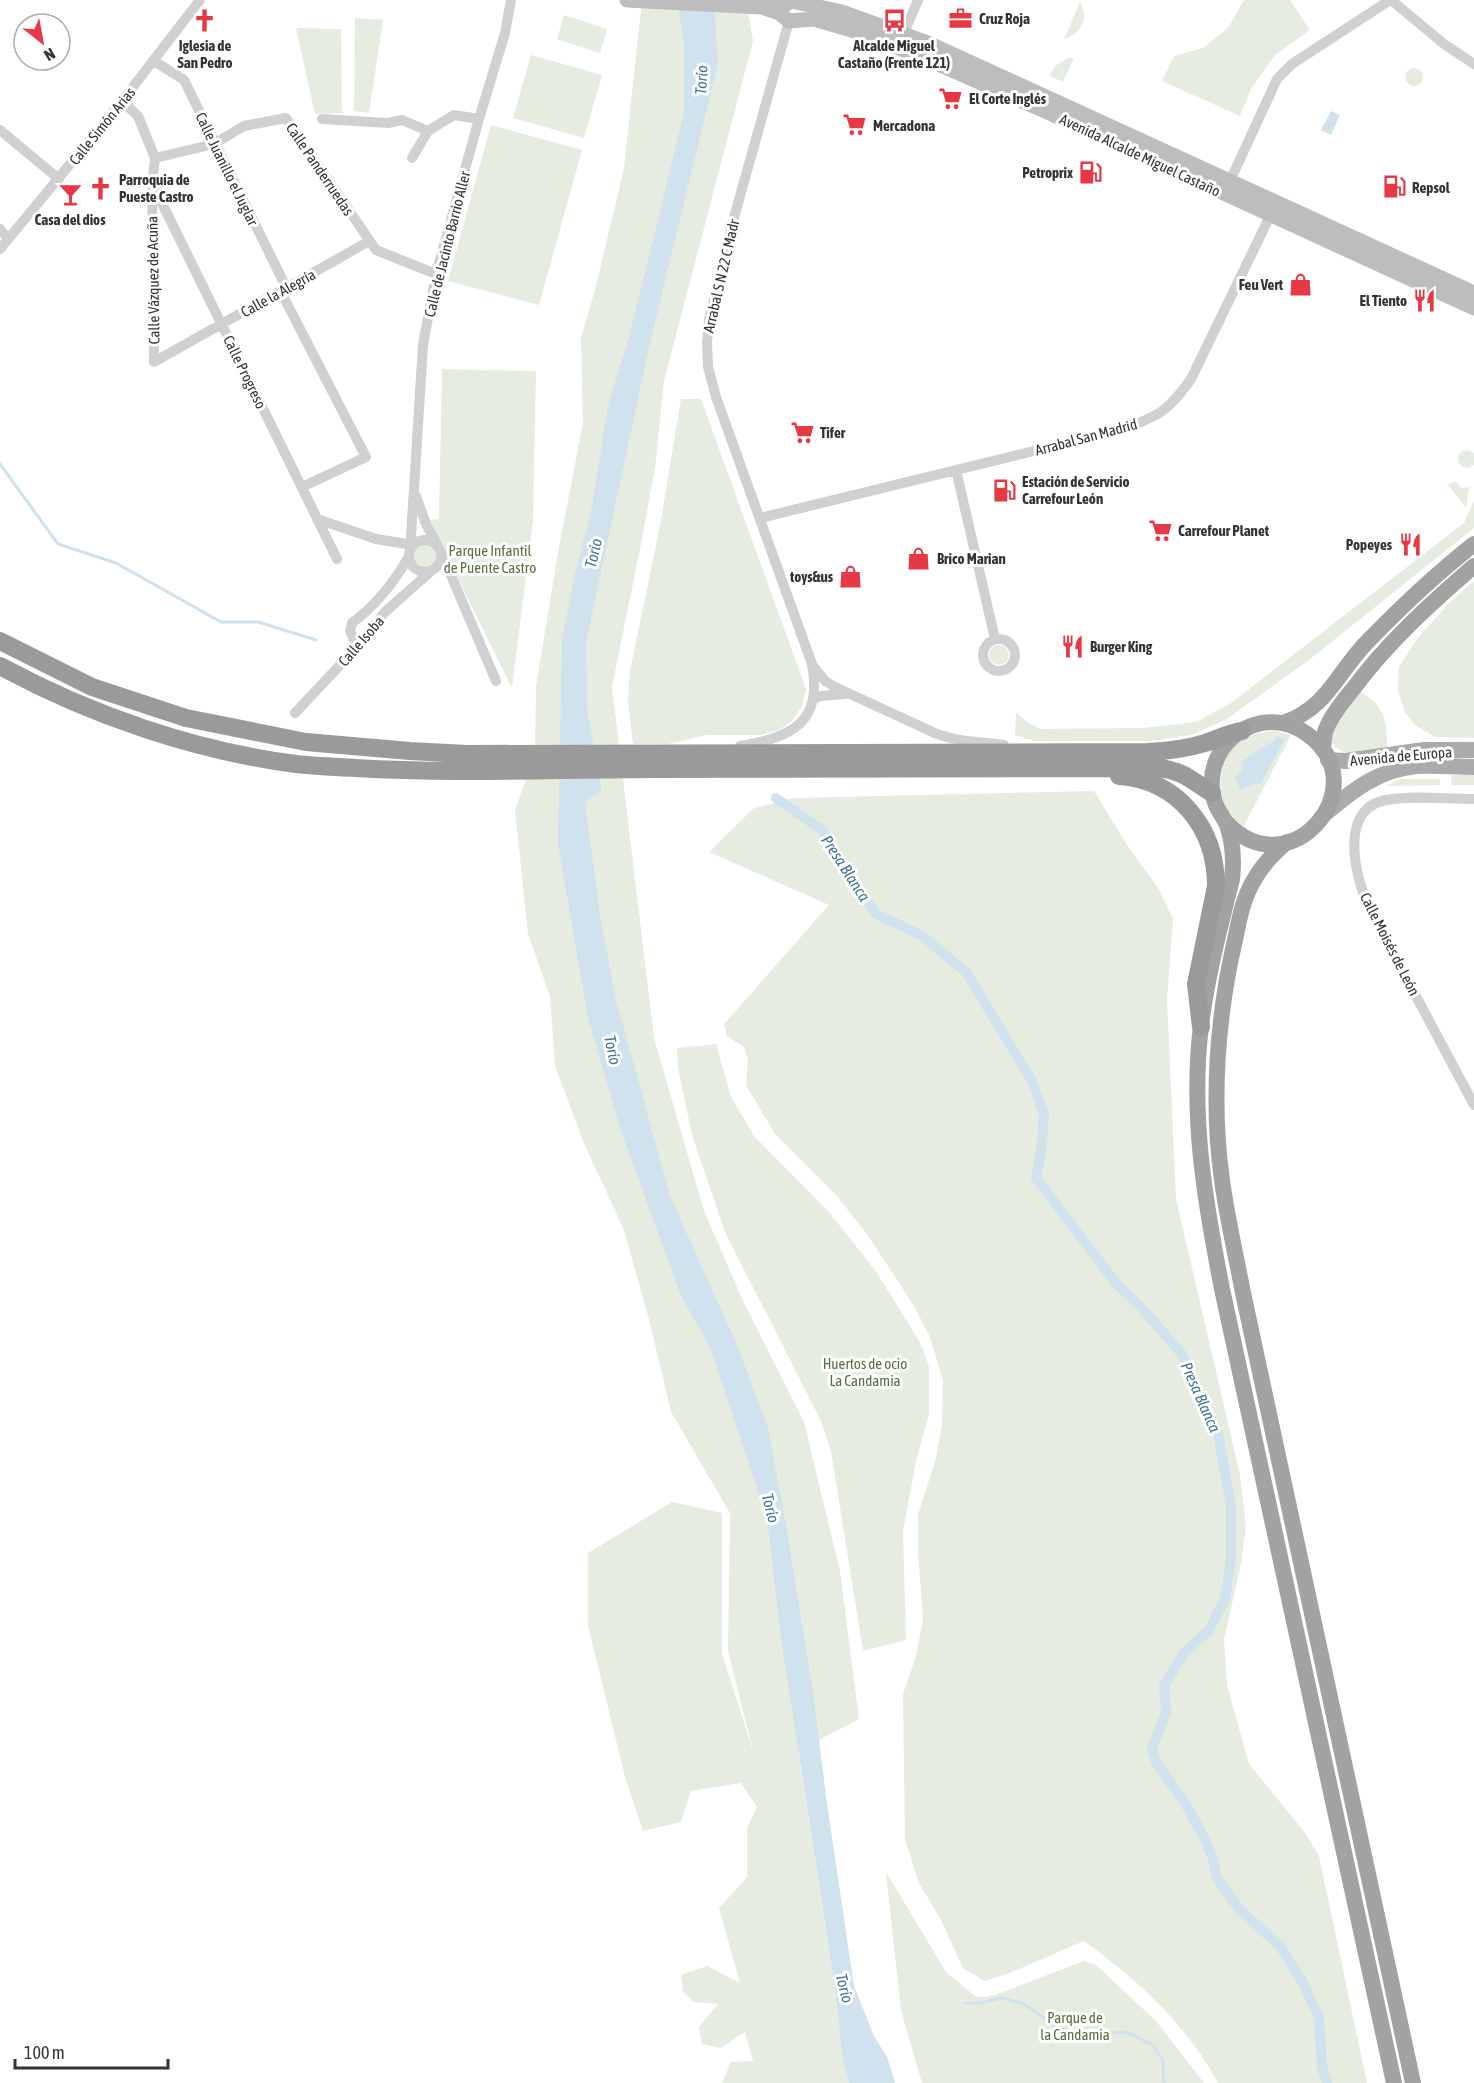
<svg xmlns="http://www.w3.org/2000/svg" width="1474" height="2083" font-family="'Asap Condensed',sans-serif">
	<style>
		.green { fill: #e6ecdf }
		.water { fill: #cfe2ee }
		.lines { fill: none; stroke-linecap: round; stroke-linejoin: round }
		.stream { stroke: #cfe2ee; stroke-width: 3 }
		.canal { stroke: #cfe2ee; stroke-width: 10 }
		.minor { stroke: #d0d0d0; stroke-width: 10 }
		.secondary { stroke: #bdbdbd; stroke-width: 15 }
		.primary { stroke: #ababab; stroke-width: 16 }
		.trunk { stroke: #a2a2a2; stroke-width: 16 }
		.motorway { stroke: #9a9a9a; stroke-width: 18 }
		.labels { text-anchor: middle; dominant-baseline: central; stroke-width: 6; stroke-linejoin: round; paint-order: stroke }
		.poi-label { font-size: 15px; font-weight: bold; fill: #333; stroke: #fff; text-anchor: start }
		.street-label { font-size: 15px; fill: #333; stroke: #fff }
		.park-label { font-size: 15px; fill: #56703f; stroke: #fff }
		.water-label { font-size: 16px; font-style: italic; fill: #3f7597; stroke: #fff }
	</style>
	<rect width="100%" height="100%" fill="#fff"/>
	<path class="green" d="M642 0H746L753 41 664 381 655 468 642 539 612 687 654 1038 704 1211 744 1303 804 1422 840 1571 859 1719 798 1751 834 1982 843 2061 849 2083H722L731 2062 753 2061 745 2032 721 2048 702 2044 699 2027 718 2004 694 2002 683 1992 681 1975 707 1966 740 1983 719 1908 747 1877V1828L757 1807 741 1783 691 1791 681 1822 643 1831 625 1777 588 1625V1553L672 1502 722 1513V1654L754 1754 728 1651 730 1513 671 1412 650 1323 624 1230 583 1141 555 1066 550 996 528 934 515 810 535 755 536 686 559 547 583 423 581 338 596 286 624 168Z
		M1244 0H1290L1310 30 1275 55 1251 89 1240 116 1162 81 1174 56 1203 48 1228 28Z
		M1080 2C1089 18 1082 34 1064 39Z
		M564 15 607 29 600 53 557 39Z
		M355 18 383 20 369 113 354 111Z
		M296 28 341 29 342 113 315 114Z
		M531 55 602 75 584 138 513 118Z
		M1068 58H1074L1063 82 1050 76 1055 66Z
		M1405 77a9 9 0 1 1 18 0a9 9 0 1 1-18 0Z
		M491 125 582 150 539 305 448 281Z
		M442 369 536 371 533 521 512 688 429 520 439 519Z
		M681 399H701L806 689 802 706 793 720 779 730 761 735H707L668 744H633L628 701 630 671 660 526Z
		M1458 459a9 9 0 1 1 18 0a9 9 0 1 1-18 0Z
		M1455 481 1462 488 1469 487 1466 508 1448 485Z
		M1474 500V528L1309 660 1225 720 1191 735 1150 741H1034L1015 735 1016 712 1028 723 1041 729 1143 728 1196 722 1231 703 1464 523Z
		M412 556a12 12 0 1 1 24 0a12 12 0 1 1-24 0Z
		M1474 581V738L1435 737 1415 725 1405 712 1398 691 1399 667 1416 640 1451 601Z
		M989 655a10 10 0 1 1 20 0a10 10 0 1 1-20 0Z
		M1358 691C1385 705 1387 719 1387 747 1369 750 1343 761 1331 742V733Z
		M1275 731 1291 735 1244 826C1212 807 1213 759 1244 739 1253 733 1264 732 1275 731Z
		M1451 775H1474V785H1451Z
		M1399 779H1440V785L1387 786Z
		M1094 791 1129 848 1159 889 1173 919 1167 999 1176 1199 1240 1475 1246 1527 1241 1563 1224 1640 1227 1685 1249 1764 1306 1834 1319 1856 1367 2083H1218C1188 2026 1136 1978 1084 1941L1007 1974 985 1981 963 1968 941 1920 919 1883 905 1840 903 1694 916 1656 923 1619 918 1552V1515L936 1458 942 1424 943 1380 929 1335 914 1306 867 1234 836 1195 775 1134 746 1085 748 1060 744 1047 727 1036 724 1024 829 905 709 852 754 808 793 798Z
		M716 1044 731 1097 755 1137 828 1211 875 1270 918 1339 924 1353 929 1367V1414L916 1461 903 1532 906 1640 863 1651 831 1451 821 1421 725 1232 692 1135 678 1068 677 1048Z
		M886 1872 946 1972 975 1996 985 1997 995 1995 1084 1961 1096 1965 1156 2021 1204 2083H922L901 2011Z"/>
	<path class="water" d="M677 0H714L718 63 649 347 586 642 587 709 602 790 585 802 600 916 616 1000 670 1196 737 1345 768 1428 786 1525 814 1699 827 1804 854 1986 874 2036 887 2057 895 2083H849L843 2061 834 1982 781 1638 767 1517 710 1347 681 1296 621 1131 588 1018 558 844 562 638 575 574 592 507 608 405 628 341 684 113V42Z
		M1331 111 1340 115 1331 135 1321 130Z
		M1278 736 1284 741 1260 784 1257 783 1241 790 1235 778 1243 768 1241 762 1269 743H1272Z"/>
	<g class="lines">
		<path class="stream" d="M0 464 58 544 116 563 221 622H258L316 640
			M966 2003H981L1002 1998 1024 2004 1058 2028 1078 2034 1127 2032 1153 2045 1163 2061 1164 2083"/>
		<path class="canal" d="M776 798 822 830 876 914 921 935 966 972 1032 1081 1044 1114 1042 1145 1036 1178 1116 1283 1141 1307 1181 1353 1218 1433 1231 1507V1558L1225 1599 1209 1630 1184 1653 1164 1686 1166 1713 1152 1748 1156 1762 1185 1803 1204 1837 1212 1856 1217 1878 1240 1910 1280 1946 1302 1981 1319 2018 1322 2066 1327 2083"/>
		<path class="minor" d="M1391 0 1444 44 1474 64
			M904 33 918 0
			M154 61 184 80 287 289
			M122 101 138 116 155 158 152 185 154 362C226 321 298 282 369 241
			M322 119 388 123 402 120 428 131 454 115 479 119
			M0 130 59 179
			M155 158 214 144 244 126 286 118 376 250 436 274
			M412 158 428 131
			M1224 184 1230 181 1277 79 1292 64 1390 0
			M154 187 337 559
			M0 229 8 239
			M0 249 122 101 200 0
			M281 292 366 457 302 487
			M956 470 995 639
			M416 496 426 524 437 545
			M760 518 1124 429C1160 415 1168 411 1191 379L1270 216
			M317 519 376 539 413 545
			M409 556a16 16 0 1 1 32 0a16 16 0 1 1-32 0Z
			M414 544 411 537 423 345 436 274 479 119 505 33 511 0
			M441 552 496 681
			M983 655a16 16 0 1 1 32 0a16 16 0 1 1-32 0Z
			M357 647 350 631 352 623C376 605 393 584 408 558
			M814 667 825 681 835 687 937 734C959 742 981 742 1004 745
			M814 699 820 696 845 694
			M295 713 357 647 385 612 430 572
			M740 746C792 737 823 723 812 664L716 397 708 367 707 343 709 320 735 214 789 21
			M1474 799C1446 799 1414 795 1386 800 1337 809 1356 879 1369 908L1474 1105"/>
		<path class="secondary" d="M627 0 762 7 786 4 791 1 842 12 928 43 1474 293
			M762 7 779 13 789 21 814 19 855 31 922 57 1045 111 1474 308"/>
		<path class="primary" d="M1328 760 1346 761 1424 750H1474
			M1326 813C1353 790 1380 769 1417 766 1436 765 1455 767 1474 767"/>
		<path class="trunk" d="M1283 723C1328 708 1337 672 1368 641 1401 607 1436 574 1474 544
			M1323 750C1324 742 1323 734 1327 727 1333 713 1344 700 1353 689 1388 642 1430 604 1474 566
			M1227 823C1290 890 1379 785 1307 734 1290 722 1270 719 1251 726 1219 739 1204 774 1216 805 1219 812 1224 818 1227 825 1233 842 1234 861 1232 879 1220 928 1207 976 1201 1026 1190 1115 1205 1202 1222 1289L1394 2083
			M1287 842C1274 853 1262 865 1254 880 1243 898 1239 920 1235 940 1217 1017 1211 1102 1222 1180 1227 1218 1236 1255 1243 1293L1413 2083"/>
		<path class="motorway" d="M0 641 92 687 186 718 306 742 410 751 467 754 1147 752C1167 751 1186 749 1205 743 1218 739 1228 733 1242 731
			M0 666C90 715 195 751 296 764 316 766 336 767 355 768 456 774 556 769 657 769 824 768 992 769 1160 768 1184 771 1192 781 1212 793
			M1119 776C1178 780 1216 828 1216 886L1196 984 1201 1027"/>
	</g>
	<defs>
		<symbol id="office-bare" viewBox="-9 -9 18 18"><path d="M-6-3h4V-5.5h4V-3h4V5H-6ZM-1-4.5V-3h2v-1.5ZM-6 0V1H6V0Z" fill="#e63946" stroke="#fff" stroke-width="2.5" paint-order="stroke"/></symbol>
		<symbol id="church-bare" viewBox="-9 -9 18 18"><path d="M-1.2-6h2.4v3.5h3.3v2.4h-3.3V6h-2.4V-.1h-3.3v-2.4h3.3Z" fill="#e63946" stroke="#fff" stroke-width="2.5" paint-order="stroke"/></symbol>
		<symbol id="bus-bare" viewBox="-9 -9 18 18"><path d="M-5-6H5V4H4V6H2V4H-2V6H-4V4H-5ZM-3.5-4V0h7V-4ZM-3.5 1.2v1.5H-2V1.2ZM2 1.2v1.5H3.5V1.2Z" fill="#e63946" stroke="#fff" stroke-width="2.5" paint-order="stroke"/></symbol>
		<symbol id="supermarket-bare" viewBox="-9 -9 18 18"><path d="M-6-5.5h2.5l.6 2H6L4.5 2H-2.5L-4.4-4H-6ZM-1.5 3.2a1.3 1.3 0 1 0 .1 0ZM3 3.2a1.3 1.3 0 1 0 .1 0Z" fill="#e63946" stroke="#fff" stroke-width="2.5" paint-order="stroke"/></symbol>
		<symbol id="fuel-bare" viewBox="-9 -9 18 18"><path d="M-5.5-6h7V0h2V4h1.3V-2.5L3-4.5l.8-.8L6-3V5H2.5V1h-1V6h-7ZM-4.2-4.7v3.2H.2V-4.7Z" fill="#e63946" stroke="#fff" stroke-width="2.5" paint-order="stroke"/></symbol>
		<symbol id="bar-bare" viewBox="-9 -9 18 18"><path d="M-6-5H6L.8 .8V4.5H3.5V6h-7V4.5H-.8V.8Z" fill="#e63946" stroke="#fff" stroke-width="2.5" paint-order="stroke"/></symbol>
		<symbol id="shop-bare" viewBox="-9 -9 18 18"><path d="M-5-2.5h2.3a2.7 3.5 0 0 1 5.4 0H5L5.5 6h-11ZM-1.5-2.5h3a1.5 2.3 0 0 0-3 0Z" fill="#e63946" stroke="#fff" stroke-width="2.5" paint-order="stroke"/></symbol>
		<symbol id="restaurant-bare" viewBox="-9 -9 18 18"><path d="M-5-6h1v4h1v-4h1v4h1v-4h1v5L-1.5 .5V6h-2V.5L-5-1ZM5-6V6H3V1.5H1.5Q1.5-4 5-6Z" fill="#e63946" stroke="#fff" stroke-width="2.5" paint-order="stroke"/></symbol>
	</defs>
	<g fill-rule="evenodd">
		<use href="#office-bare" x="944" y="2" width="33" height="33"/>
		<use href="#church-bare" x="188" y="4" width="33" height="33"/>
		<use href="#bus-bare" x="878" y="4" width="33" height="33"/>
		<use href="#supermarket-bare" x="934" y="82" width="33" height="33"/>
		<use href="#supermarket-bare" x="838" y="108" width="33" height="33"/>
		<use href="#fuel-bare" x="1074" y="156" width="33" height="33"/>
		<use href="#fuel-bare" x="1378" y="170" width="33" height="33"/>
		<use href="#church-bare" x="84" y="172" width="33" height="33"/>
		<use href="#bar-bare" x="54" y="178" width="33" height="33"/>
		<use href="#shop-bare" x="1284" y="268" width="33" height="33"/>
		<use href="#restaurant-bare" x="1408" y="284" width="33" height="33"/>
		<use href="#supermarket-bare" x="786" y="416" width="33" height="33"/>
		<use href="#fuel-bare" x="988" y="474" width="33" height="33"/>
		<use href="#supermarket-bare" x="1144" y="514" width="33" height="33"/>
		<use href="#restaurant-bare" x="1394" y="528" width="33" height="33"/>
		<use href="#shop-bare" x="902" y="542" width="33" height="33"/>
		<use href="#shop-bare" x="834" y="560" width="33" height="33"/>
		<use href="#restaurant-bare" x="1056" y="630" width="33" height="33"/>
	</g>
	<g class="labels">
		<g class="poi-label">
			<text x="979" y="18">Cruz Roja</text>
			<text x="205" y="45" text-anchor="middle">Iglesia de<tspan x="205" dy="17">San Pedro</tspan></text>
			<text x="894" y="45" text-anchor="middle">Alcalde Miguel<tspan x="894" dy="17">Castaño (Frente 121)</tspan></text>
			<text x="969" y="98">El Corte Inglés</text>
			<text x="873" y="125">Mercadona</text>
			<text x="1073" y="172" text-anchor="end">Petroprix</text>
			<text x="119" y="179">Parroquia de<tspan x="119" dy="17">Pueste Castro</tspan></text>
			<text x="1412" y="187">Repsol</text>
			<text x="70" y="219" text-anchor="middle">Casa del dios</text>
			<text x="1283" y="284" text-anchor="end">Feu Vert</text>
			<text x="1407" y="300" text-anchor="end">El Tiento</text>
			<text x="820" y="432">Tifer</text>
			<text x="1022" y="481">Estación de Servicio<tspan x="1022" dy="17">Carrefour León</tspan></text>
			<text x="1178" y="530">Carrefour Planet</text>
			<text x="1392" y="544" text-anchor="end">Popeyes</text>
			<text x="937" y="558">Brico Marian</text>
			<text x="833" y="576" text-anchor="end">toys&amp;us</text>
			<text x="1090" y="646">Burger King</text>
		</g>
		<g class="street-label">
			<text transform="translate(102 126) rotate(-51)">Calle Simón Arias</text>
			<text transform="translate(1140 155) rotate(25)">Avenida Alcalde Miguel Castaño</text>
			<text transform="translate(227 169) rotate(64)">Calle Juanillo el Juglar</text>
			<text transform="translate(320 169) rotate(56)">Calle Panderruedas</text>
			<text transform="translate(447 244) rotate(-76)">Calle de Jacinto Barrio Aller</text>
			<text transform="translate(721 276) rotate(-77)">Arrabal S N 22 C Madr</text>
			<text transform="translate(153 280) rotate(-91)">Calle Vázquez de Acuña</text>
			<text transform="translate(278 293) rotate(-29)">Calle la Alegría</text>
			<text transform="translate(245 372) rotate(64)">Calle Progreso</text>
			<text transform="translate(1086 437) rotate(-15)">Arrabal San Madrid</text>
			<text transform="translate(361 641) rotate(-49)">Calle Isoba</text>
			<text transform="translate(1401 756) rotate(-5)">Avenida de Europa</text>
			<text transform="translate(1390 944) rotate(63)">Calle Moisés de León</text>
		</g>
		<g class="park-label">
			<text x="490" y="550">Parque Infantil<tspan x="490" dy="17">de Puente Castro</tspan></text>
			<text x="865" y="1363">Huertos de ocio<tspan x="865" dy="17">La Candamia</tspan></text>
			<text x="1075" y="2017">Parque de<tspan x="1075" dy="17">la Candamia</tspan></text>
		</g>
		<g class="water-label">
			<text transform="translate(701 80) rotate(-87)">Torío</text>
			<text transform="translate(593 553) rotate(-77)">Torío</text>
			<text transform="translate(846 868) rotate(57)">Presa Blanca</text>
			<text transform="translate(613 1050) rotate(78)">Torío</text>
			<text transform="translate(1201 1397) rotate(66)">Presa Blanca</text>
			<text transform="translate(771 1508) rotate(75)">Torío</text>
			<text transform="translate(845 1988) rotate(76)">Torío</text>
		</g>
	</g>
	<g transform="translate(42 42) rotate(149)"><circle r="28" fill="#ffffff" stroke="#adadad" stroke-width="1.5"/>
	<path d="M0-4.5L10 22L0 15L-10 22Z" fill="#e63946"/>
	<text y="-9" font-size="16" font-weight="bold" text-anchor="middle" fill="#333333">N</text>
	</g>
	<path d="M15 2059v9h153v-9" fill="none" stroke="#333333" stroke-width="3"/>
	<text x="24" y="2059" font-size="18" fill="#333333" stroke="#ffffff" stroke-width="4.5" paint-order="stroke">100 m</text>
</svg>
